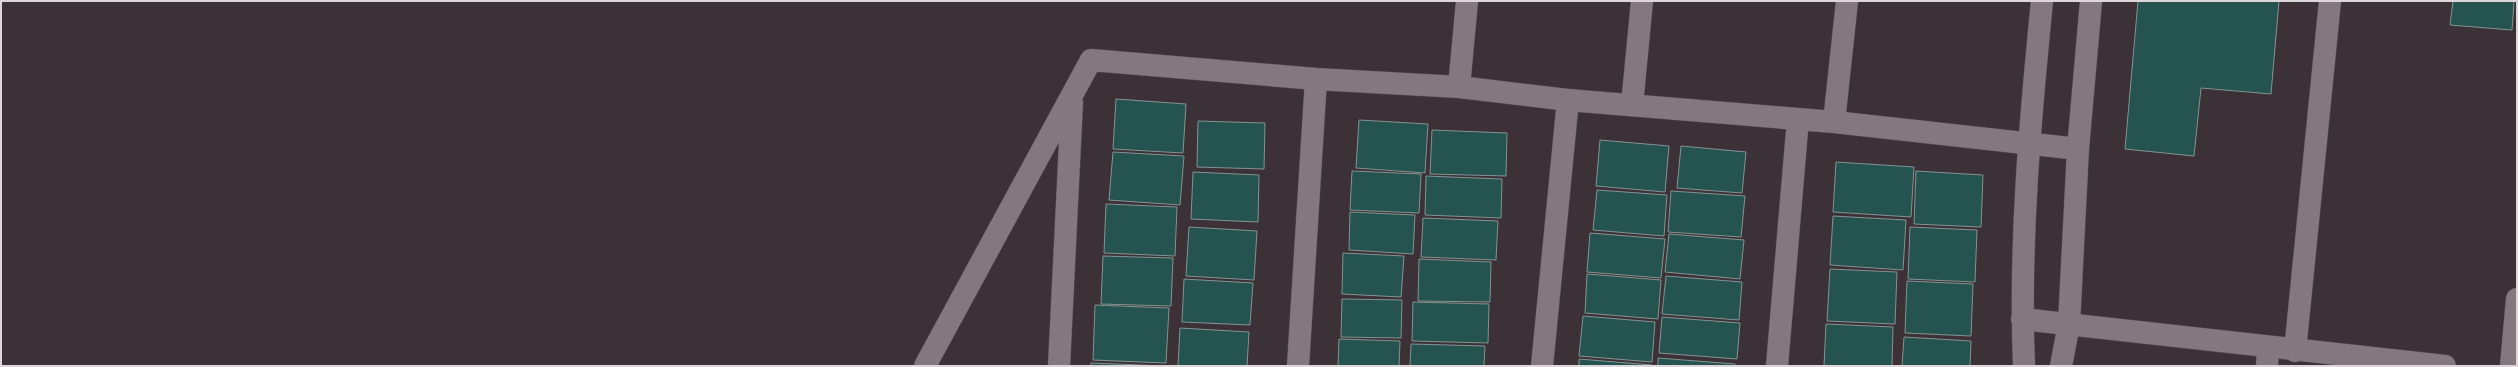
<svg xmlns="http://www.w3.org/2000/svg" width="2518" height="367" font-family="Poppins,sans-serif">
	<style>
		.building { fill: #25534f; stroke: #849492 }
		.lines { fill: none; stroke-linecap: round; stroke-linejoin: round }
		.minor-casing { stroke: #574e53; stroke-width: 23 }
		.minor { stroke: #84777d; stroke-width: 22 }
	</style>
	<rect width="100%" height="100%" fill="#3c3136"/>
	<path class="building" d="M2138 1H2279L2271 94 2201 88 2194 156 2125 149Z
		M2453 1H2514L2512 30 2450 25Z
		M1116 99 1186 104 1183 153 1113 149Z
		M1359 120 1428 124 1425 173 1356 168Z
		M1198 121 1265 123 1264 169 1197 167Z
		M1432 130 1507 133 1506 176 1430 174Z
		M1600 140 1669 146 1665 192 1596 186Z
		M1681 146 1746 152 1742 193 1677 188Z
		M1113 152 1184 156 1180 205 1109 200Z
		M1836 162 1914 167 1911 217 1833 212Z
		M1352 171 1421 174 1419 213 1350 210Z
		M1916 171 1983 175 1981 227 1914 224Z
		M1193 172 1259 175 1258 222 1191 219Z
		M1426 176 1502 179 1501 218 1425 215Z
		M1597 190 1667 195 1664 236 1593 230Z
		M1671 191 1745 196 1741 237 1668 232Z
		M1106 204 1177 207 1175 256 1104 253Z
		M1350 212 1415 215 1413 254 1349 250Z
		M1833 216 1906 220 1903 270 1830 265Z
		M1423 218 1498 221 1496 260 1421 257Z
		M1189 227 1257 231 1254 280 1186 276Z
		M1910 227 1977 230 1975 282 1908 279Z
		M1590 233 1665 239 1661 278 1587 272Z
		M1669 234 1744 240 1740 279 1665 272Z
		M1343 253 1404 256 1401 297 1342 294Z
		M1103 256 1173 258 1171 306 1101 304Z
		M1419 259 1491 262 1490 302 1418 301Z
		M1830 269 1897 272 1895 324 1827 321Z
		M1587 274 1661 280 1658 319 1585 313Z
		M1666 276 1742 282 1739 320 1662 314Z
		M1184 279 1253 283 1250 325 1182 322Z
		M1907 281 1973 284 1971 336 1905 333Z
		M1342 299 1402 300 1401 338 1341 337Z
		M1413 302 1489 304 1488 343 1412 341Z
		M1095 305 1169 308 1166 363 1093 360Z
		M1583 316 1655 322 1652 362 1579 356Z
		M1662 317 1740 323 1737 359 1659 353Z
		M1826 324 1893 327 1892 366H1824Z
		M1180 328 1249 332 1247 366H1178Z
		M1904 337 1971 341 1970 366H1902Z
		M1339 339 1400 341 1399 366H1338Z
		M1411 344 1485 346 1484 366H1410Z
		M1658 358 1735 364V366H1658Z
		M1579 359 1652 365V366H1579Z
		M1091 363 1165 366H1091Z"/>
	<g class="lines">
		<defs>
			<path id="minor" d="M1459 87 1467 1
				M1632 105 1642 1
				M1834 122 1847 1
				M2022 319 2445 366
				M2295 351 2330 1
				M925 366 1091 60 1316 79 1459 87 1568 100 1834 122 2078 149
				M1059 366 1072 102
				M1298 366 1316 79
				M1542 366 1568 100
				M1777 366 1798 119
				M2024 366C2019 244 2030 122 2042 1
				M2061 366 2069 324 2078 149 2091 1
				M2267 366 2268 347
				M2511 366 2517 299"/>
		</defs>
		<use href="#minor" class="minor-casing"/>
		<use href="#minor" class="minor"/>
	</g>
	<rect width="2518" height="367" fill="none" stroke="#ded7da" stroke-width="4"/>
</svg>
